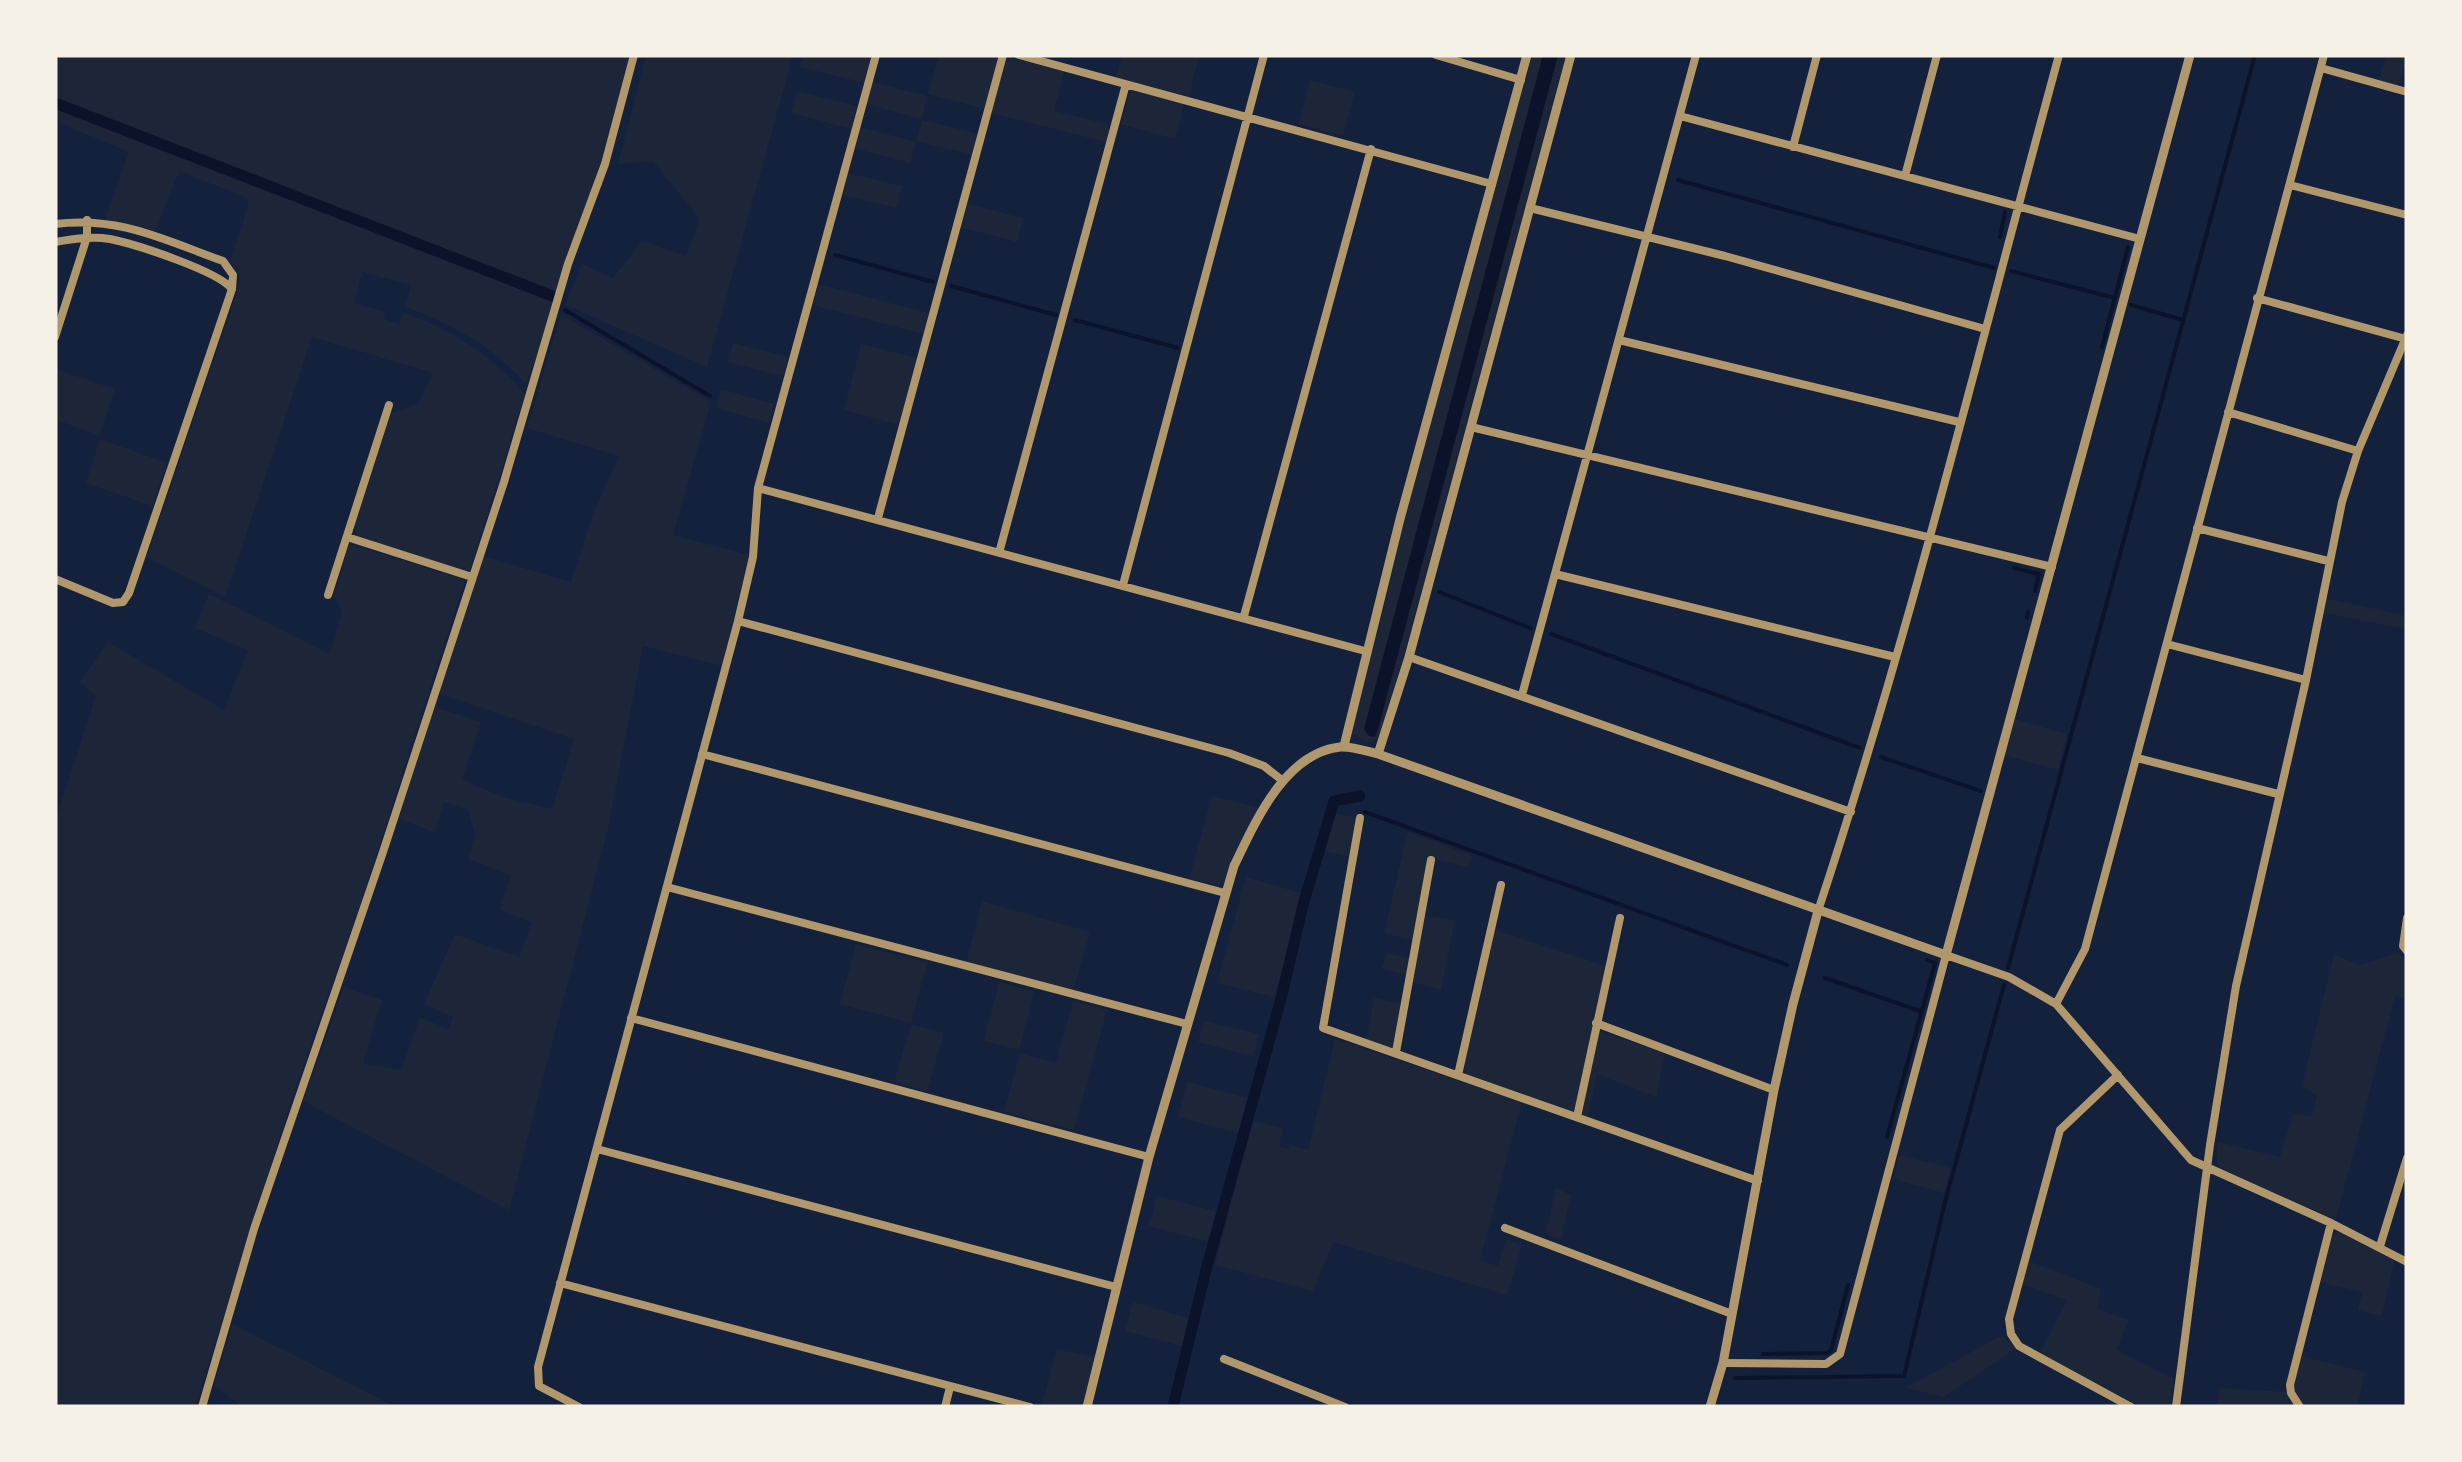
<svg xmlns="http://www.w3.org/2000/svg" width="2462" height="1462" font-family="Bitter,serif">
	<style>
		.green { fill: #1d2539 }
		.water { fill: #0b132b }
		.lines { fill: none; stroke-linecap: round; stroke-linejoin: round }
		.stream { stroke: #0b132b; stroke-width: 4 }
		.canal { stroke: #0b132b; stroke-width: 11 }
		.minor { stroke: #b1986c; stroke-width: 8 }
		.tertiary { stroke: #b1986c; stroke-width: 9 }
	</style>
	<rect width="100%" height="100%" fill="#14213d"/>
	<path class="green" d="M55 55H638L609 168 527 381H523C487 342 453 326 405 306L411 285 362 272 354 303 385 312 384 319 399 324 403 313C453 329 491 355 525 394L470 570 464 571 358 539 354 527 391 413 418 404 433 373 312 337 225 597 147 557 238 289 240 276 230 260 248 207 247 198 179 171 155 232 105 219 129 152 55 121Z
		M646 55H793L707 367 565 305 582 264 613 278 642 241 686 256 700 219 653 161 618 164Z
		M803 55H872L865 83 800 67Z
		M939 55H998L986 109 928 94Z
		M1122 55H1199L1189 96 1116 78Z
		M1532 55H1543L1364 729H1378L1558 55H1566L1384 728 1375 741 1366 742 1351 733 1383 597Z
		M2386 55H2407V67H2404L2398 89 2378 84Z
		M1011 58 1064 71 1054 111 1110 125 1106 142 991 113 1005 62Z
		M1310 80 1355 92 1343 136 1299 124Z
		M872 82 927 96 922 119 866 104Z
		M1131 89 1184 104 1175 139 1121 124Z
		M797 91 857 106 851 129 791 113Z
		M922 120 978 134 973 155 916 141Z
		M860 127 916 142 910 163 855 148Z
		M849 173 902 186 896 208 843 195Z
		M965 203 1023 218 1017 242 959 227Z
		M818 284 929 313 924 334 813 305Z
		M561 314 711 402 673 535 749 555 722 666 643 646 608 828 509 1210 303 1101 344 987 382 1000 363 1063 401 1070 420 1017 448 1029 453 1017 424 1004 455 934 519 957 532 922 499 910 511 875 468 859 475 835 468 810 444 802 435 832 399 819 434 707 481 722 462 780 506 798 552 809 574 739 437 693 483 556 571 582 593 514 619 456 527 428Z
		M733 343 788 357 783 376 728 362Z
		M861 344 917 358 900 425 844 410Z
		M55 369 115 389 99 436 55 419Z
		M721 389 774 404 769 423 716 408Z
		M100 439 167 463 152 506 86 483Z
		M350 544 465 580 361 902 293 1096 195 1407H55V821L96 696 80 682 108 642 224 710 248 650 195 628 209 594 330 654 342 612 334 595Z
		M2325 598 2407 616V629L2323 613Z
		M2015 719 2067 734 2058 770 2005 755Z
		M1212 796 1259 808 1243 834 1224 882 1218 885 1189 879Z
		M1336 813 1357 818 1350 857 1324 851Z
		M1408 832 1472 856 1468 867 1430 858 1415 941 1384 933Z
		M1246 877 1304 894 1274 997 1217 983Z
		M982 901 1090 932 1073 991 966 963Z
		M1423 915 1455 920 1441 990 1411 982Z
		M1495 930 1606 966 1593 1029 1665 1054 1656 1097 1597 1074 1588 1117 1466 1075 1464 1064Z
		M856 944 927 963 911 1023 840 1004Z
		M1386 953 1413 959 1409 975 1382 969Z
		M2398 953 2407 960V999L2395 996 2336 1219 2222 1172 2217 1162 2218 1142 2280 1157 2293 1114 2312 1116 2317 1096 2302 1085 2334 954 2359 965Z
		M999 982 1034 991 1019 1050 984 1041Z
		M1374 998 1403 1004 1395 1049 1366 1040Z
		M1073 1001 1107 1010 1074 1130 1004 1112 1020 1053 1056 1063Z
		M1204 1021 1259 1034 1253 1056 1198 1042Z
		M911 1024 944 1033 927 1091 894 1082Z
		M1335 1039 1522 1102 1480 1260 1498 1266 1506 1239 1522 1245 1507 1295 1333 1242 1313 1291 1215 1265 1253 1121 1283 1128 1279 1147 1289 1149 1290 1145 1308 1150Z
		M1187 1082 1248 1098 1239 1133 1178 1117Z
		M1899 1155 1951 1168 1944 1193 1893 1179Z
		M1556 1188 1571 1195 1561 1239 1546 1234Z
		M1157 1196 1217 1212 1208 1242 1149 1226Z
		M2338 1231 2395 1259 2382 1316 2358 1310 2362 1292 2319 1282 2332 1235Z
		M2028 1261 2101 1289 2097 1309 2129 1320 2116 1350 2174 1379 2170 1407H2139L2040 1353 2067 1300 2021 1284Z
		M1133 1302 1189 1318 1182 1346 1125 1331Z
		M232 1324 396 1407H243L214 1386Z
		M2003 1335 2015 1349 1944 1397 1905 1388Z
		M1057 1349 1098 1358 1084 1407 1042 1404Z
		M2302 1356 2365 1372 2357 1407H2305L2294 1389Z
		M2220 1388 2286 1392 2293 1407H2216Z"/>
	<path class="water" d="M1543 55H1558L1378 729 1375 737 1369 736 1364 729Z"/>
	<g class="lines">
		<path class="stream" d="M1678 180 1994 268
			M2000 237 2005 212
			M835 255 933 282
			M2011 271 2115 298
			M951 286 1056 315
			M2131 305 2183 320
			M565 310 710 396
			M1075 320 1178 348
			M2102 347 2128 247
			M2014 568 2039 574 2035 591
			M1439 592 1530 628
			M2027 618 2028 612
			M1551 634 1860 748
			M1881 757 1981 791
			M1365 812 1787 965
			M2008 968 2255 55
			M1825 978 1920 1011
			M1887 1137 1935 963 1927 960
			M1763 1354 1827 1353 1831 1350 1848 1285
			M1735 1378 1904 1376 1945 1202 2004 985"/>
		<path class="canal" d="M55 103 555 297
			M1173 1407 1206 1270 1282 995 1303 905 1334 801 1360 796"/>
		<path class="minor" d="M1019 55 1492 184
			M1436 55 1521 80
			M2321 68 2407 92
			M1680 116 2140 239
			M1793 147 1817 55
			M1905 176 1937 55
			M2290 185 2407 215
			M1530 208 1725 256 1985 329
			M55 224C120 216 164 240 223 261L233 275 232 289 129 593 123 602 113 603 55 579
			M55 242C73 239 91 236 110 239 135 244 218 271 232 289
			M2257 298 2406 339
			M55 337 87 237V220
			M1619 340 1959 422
			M2228 412 2358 451
			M1471 427 2052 567
			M758 488 1365 651
			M878 518 1003 55
			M2197 528 2328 561
			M347 537 472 577
			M999 553 1126 84
			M1555 574 1895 657
			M1123 585 1264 55
			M328 595 389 405
			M1244 616 1371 149
			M738 621 1229 753 1264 766 1283 781
			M2167 644 2306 680
			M1409 657 1851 812
			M1522 695 1696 55
			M702 754 1225 893
			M2137 758 2278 794
			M1360 818 1323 1028 1758 1181
			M667 887 1187 1024
			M1818 911C1911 630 1981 341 2059 55
			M2407 918 2403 946 2407 951
			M2056 1004 2085 949 2324 55
			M631 1018 1149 1157
			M1596 1023 1774 1090
			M1396 1052 1431 860
			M1458 1075 1501 885
			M2118 1075 2060 1130 2009 1319 2011 1334 2019 1346 2131 1407
			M1577 1117 1620 918
			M597 1149 1116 1287
			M1505 1228 1732 1314
			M2380 1246 2407 1158
			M560 1283 1030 1407
			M1224 1359 1345 1407
			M1723 1363 1826 1364 1840 1354 1946 955 2009 977 2056 1004 2191 1160 2331 1223 2407 1262
			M202 1407 254 1229 383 852 504 482 568 264 605 164 634 55
			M579 1407 539 1386 538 1367 738 621 753 557 758 488 876 55
			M945 1407 950 1387
			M2176 1407 2210 1145 2236 986 2306 680 2342 502 2358 451 2407 335
			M2300 1407 2291 1393 2290 1385 2331 1223"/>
		<path class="tertiary" d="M1344 746 1400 519 1527 55
			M1378 754 1409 657 1571 55
			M1087 1407 1149 1157 1234 866C1255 822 1285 753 1340 747 1352 746 1366 751 1378 754L1946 955 2190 55
			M1710 1407 1723 1363 1774 1090 1793 1004 1818 911"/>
	</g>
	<rect width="2462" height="1462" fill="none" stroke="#f6f1e7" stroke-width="115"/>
</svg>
